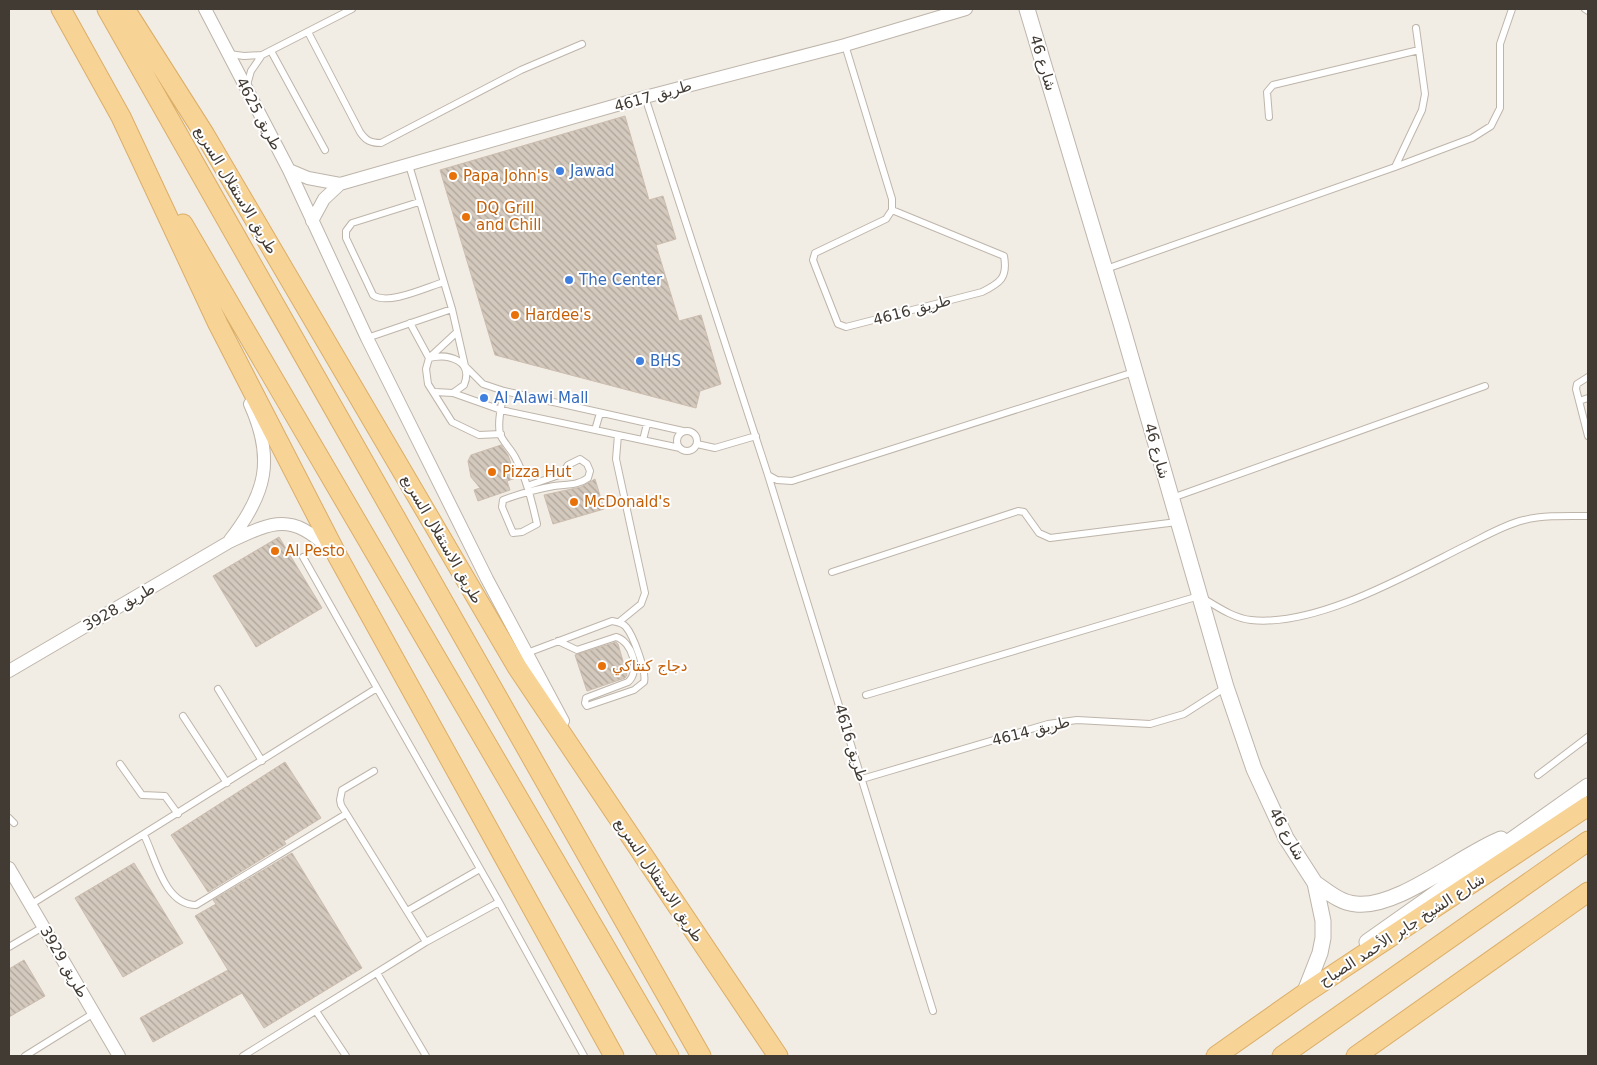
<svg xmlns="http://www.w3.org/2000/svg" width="1597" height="1065" font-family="'DejaVu Sans',Cairo,sans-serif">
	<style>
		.building { fill: url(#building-back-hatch); stroke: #ccbdae }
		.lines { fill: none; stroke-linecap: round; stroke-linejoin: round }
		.service-casing { stroke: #beb5aa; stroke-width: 8 }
		.minor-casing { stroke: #beb5aa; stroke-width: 14 }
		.tertiary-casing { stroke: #beb5aa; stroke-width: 17 }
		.primary-casing { stroke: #dbae67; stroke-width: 21 }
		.service { stroke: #fff; stroke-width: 6 }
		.minor { stroke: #fff; stroke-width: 12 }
		.tertiary { stroke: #fff; stroke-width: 15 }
		.primary { stroke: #f7d396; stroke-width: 19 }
		.shop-dot { fill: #3f7fe0; stroke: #fff; stroke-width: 2 }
		.food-dot { fill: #e8710a; stroke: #fff; stroke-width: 2 }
		.labels { text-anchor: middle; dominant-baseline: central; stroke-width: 4; stroke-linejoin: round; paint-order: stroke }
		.street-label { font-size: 15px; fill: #423b34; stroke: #fff }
		.shop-label { font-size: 15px; fill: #366cbe; stroke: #fff; text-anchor: start }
		.food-label { font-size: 15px; fill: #c56008; stroke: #fff; text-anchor: start }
	</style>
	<defs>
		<pattern id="building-back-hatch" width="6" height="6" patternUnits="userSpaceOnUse" patternTransform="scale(1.25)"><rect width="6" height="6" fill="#d4c9bd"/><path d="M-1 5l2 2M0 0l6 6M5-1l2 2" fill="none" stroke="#aea49a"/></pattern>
	</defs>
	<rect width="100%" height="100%" fill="#f1ece4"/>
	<path class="building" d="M625 116 649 200 663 196 676 239 656 245 679 321 701 315 721 384 700 391 696 408 495 355 440 170Z
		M501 445 508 455 516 478 507 481 510 490 478 501 474 490 480 488 471 477 468 461 471 455Z
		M595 479 604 509 553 524 544 495 581 487Z
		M279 537 322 608 256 647 213 576Z
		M616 642 618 644 627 675 625 678 587 691 575 655Z
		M285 762 321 818 284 841 286 844 208 892 171 835Z
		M292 853 362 968 264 1028 242 993 153 1042 140 1018 228 970 195 916 216 904 213 900Z
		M134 863 183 943 123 977 75 898Z
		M24 960 45 996 9 1017V969Z"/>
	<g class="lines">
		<defs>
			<path id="service" d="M1585 9 1588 11
				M308 32 360 132C366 141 371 143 381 143L521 70 582 44
				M845 45 892 199V210L886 219 815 253 813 260 816 268 838 324 846 327 982 292C1000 283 1008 278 1004 256L892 210
				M271 51 325 150
				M229 54 244 56 262 55 352 9
				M247 85 251 71 262 55
				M645 97 768 475 777 480 792 481 1134 372
				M1269 117 1267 92 1273 85 1419 50
				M409 165 452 309 465 366 483 384 504 391 683 431
				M1395 167 1472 138 1491 126 1500 108V44L1512 9
				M419 202 352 223 346 231V238L373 295C388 306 427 287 444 282
				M1106 269 1395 167 1422 110 1425 94 1416 28
				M410 323 429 358C449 353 474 361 464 385L453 393
				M457 332 429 358 426 369 428 384 452 422 479 435 501 434
				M367 338 452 309
				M1588 377 1577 384 1576 389 1588 436
				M504 391C502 404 497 421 500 434 503 442 511 449 515 457 526 477 532 502 537 524L522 532 513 533 502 507 503 500C519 494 537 489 554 486 566 484 577 486 588 478L590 471 587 464 580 459 568 465 562 474 527 486
				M435 392 453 393 501 410 680 448
				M1579 401 1588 398
				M595 430 600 413
				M677 441a10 10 0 1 1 20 0a10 10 0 1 1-20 0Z
				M618 435 616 459 645 593 641 604 619 622
				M643 440 647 424
				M697 444 715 448 756 436
				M768 475 933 1011
				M1172 498 1485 386
				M832 572 1018 511 1024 512 1039 533 1050 538 1177 522
				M527 653 612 621C617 622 622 622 626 627 633 635 647 672 644 682L634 690 587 706 585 703 586 698 628 682C641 671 632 641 616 637L577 650 558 641
				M377 688 499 902 584 1056
				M218 689 262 761
				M866 695 1199 596C1215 605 1232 618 1251 620 1317 627 1407 575 1465 546 1484 537 1503 525 1524 520 1545 515 1567 516 1588 516
				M183 716 227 783
				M120 764 142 795 165 796 178 814
				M374 771 342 790 340 800 341 805 426 942
				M1538 775 1588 737
				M862 779 1048 724 1077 720 1150 724 1184 714 1226 687
				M9 818 14 823
				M144 835C155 856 164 905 196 905L346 814
				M30 905 377 688 303 557
				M407 911 480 869
				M9 947 43 927
				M377 973 426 1056
				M316 1011 346 1056
				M25 1056 94 1013
				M243 1056 426 942 499 902"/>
			<path id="minor" d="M205 9 289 170 367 338 487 579 563 721
				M289 170 308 178 340 184
				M312 221 324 199 340 184 645 97 845 45 966 9
				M230 540C266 494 275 459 250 404
				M9 671 229 542C272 522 291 512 329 549
				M9 868 119 1056"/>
			<path id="tertiary" d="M1027 9 1121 323 1226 687 1254 769 1286 838 1315 883 1323 921V938L1320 953 1304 994
				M1315 883C1327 891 1340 903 1356 904 1397 909 1461 855 1501 839
				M1367 942 1588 786"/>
			<path id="primary" d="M61 9 121 117 218 324 338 557 614 1056
				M107 9 701 1056
				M125 9 205 135 517 667 778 1056
				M183 224 669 1056
				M1216 1056 1304 994 1588 806
				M1282 1056 1588 841
				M1356 1056 1588 892"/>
		</defs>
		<use href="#service" class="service-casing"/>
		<use href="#minor" class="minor-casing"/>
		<use href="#tertiary" class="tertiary-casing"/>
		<use href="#primary" class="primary-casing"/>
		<use href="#service" class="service"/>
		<use href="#minor" class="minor"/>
		<use href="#tertiary" class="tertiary"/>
		<use href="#primary" class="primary"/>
	</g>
	<g class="shop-dot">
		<circle cx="560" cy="171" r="5"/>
		<circle cx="569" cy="280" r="5"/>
		<circle cx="640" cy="361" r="5"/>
		<circle cx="484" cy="398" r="5"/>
	</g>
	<g class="food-dot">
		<circle cx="453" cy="176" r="5"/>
		<circle cx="466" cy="217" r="5"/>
		<circle cx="515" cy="315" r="5"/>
		<circle cx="492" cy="472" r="5"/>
		<circle cx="574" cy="502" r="5"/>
		<circle cx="275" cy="551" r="5"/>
		<circle cx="602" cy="666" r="5"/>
	</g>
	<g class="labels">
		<g class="street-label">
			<text transform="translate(1043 63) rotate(73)">شارع 46</text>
			<text transform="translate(653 96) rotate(-16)">طريق 4617</text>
			<text transform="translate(259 114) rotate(62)">طريق 4625</text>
			<text transform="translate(236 190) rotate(59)">طريق الاستقلال السريع</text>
			<text transform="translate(912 310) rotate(-15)">طريق 4616</text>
			<text transform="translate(1157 451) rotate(74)">شارع 46</text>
			<text transform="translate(442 539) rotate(60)">طريق الاستقلال السريع</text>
			<text transform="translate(119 607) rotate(-30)">طريق 3928</text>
			<text transform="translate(1031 731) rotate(-14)">طريق 4614</text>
			<text transform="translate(851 743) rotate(73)">طريق 4616</text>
			<text transform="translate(1287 834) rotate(61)">شارع 46</text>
			<text transform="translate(659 880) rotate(56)">طريق الاستقلال السريع</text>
			<text transform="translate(1402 930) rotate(-33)">شارع الشيخ جابر الأحمد الصباح</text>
			<text transform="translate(64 962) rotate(60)">طريق 3929</text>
		</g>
		<g class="shop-label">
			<text x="570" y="171">Jawad</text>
			<text x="579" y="280">The Center</text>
			<text x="650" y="361">BHS</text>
			<text x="494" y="398">Al Alawi Mall</text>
		</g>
		<g class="food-label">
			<text x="463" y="176">Papa John's</text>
			<text x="476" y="208">DQ Grill<tspan x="476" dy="17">and Chill</tspan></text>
			<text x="525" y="315">Hardee's</text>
			<text x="502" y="472">Pizza Hut</text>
			<text x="584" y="502">McDonald's</text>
			<text x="285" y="551">Al Pesto</text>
			<text x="612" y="666">دجاج كنتاكي</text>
		</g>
	</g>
	<rect width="1597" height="1065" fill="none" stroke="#423b34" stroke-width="20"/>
</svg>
